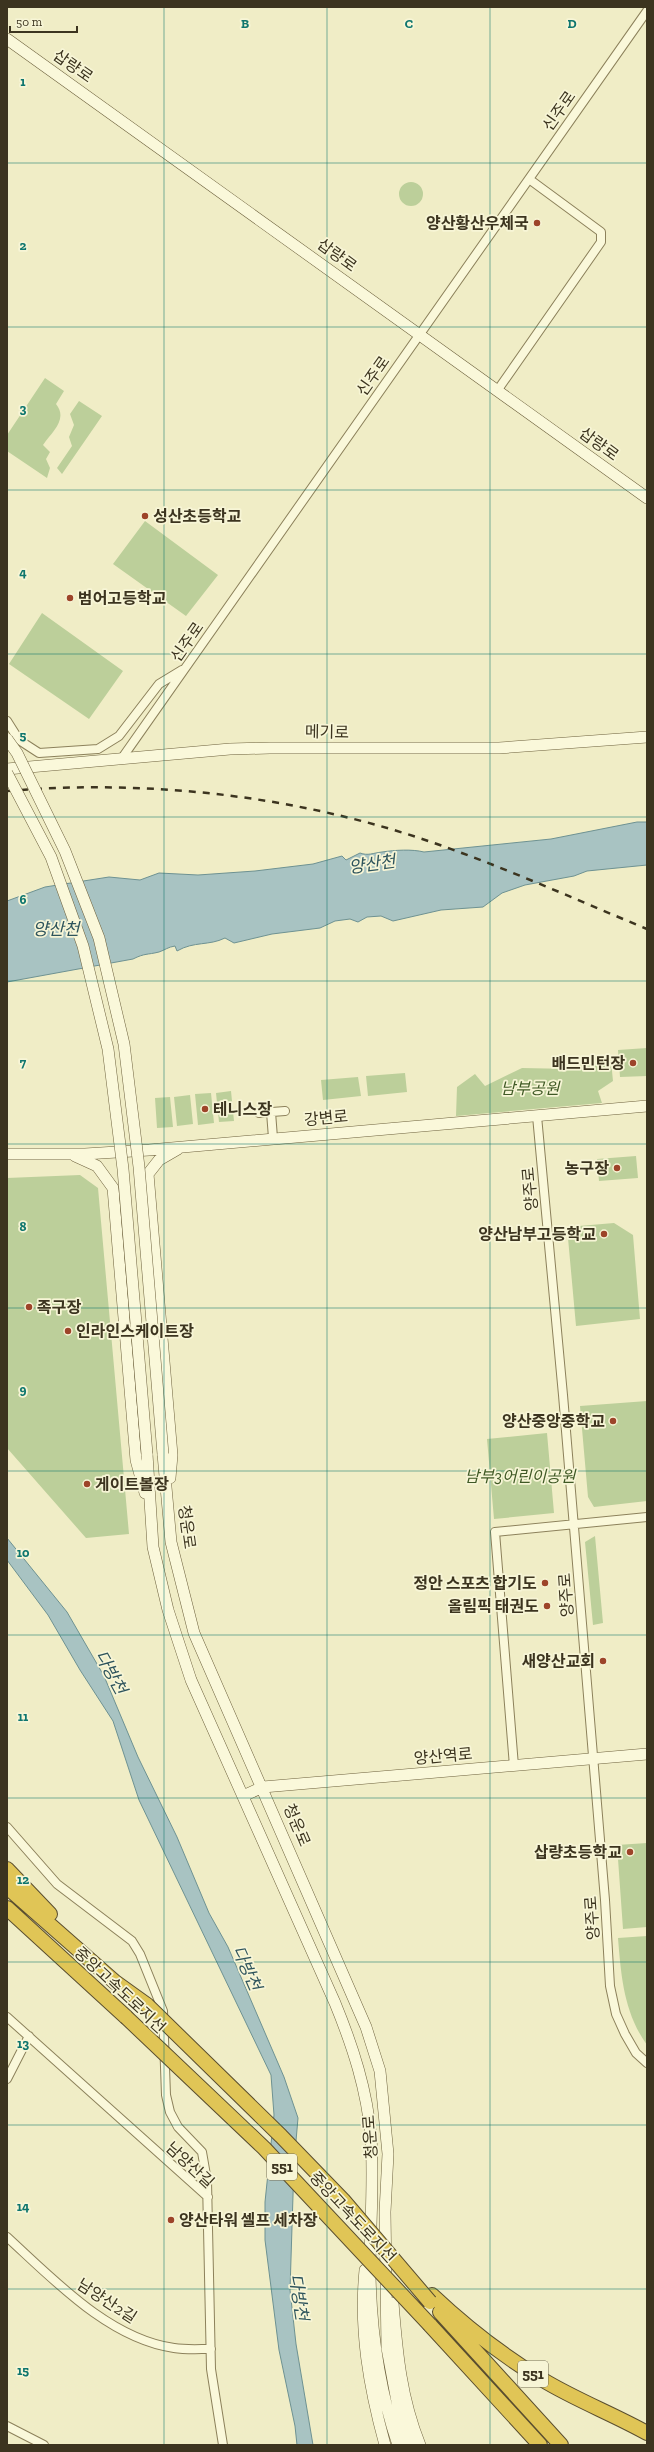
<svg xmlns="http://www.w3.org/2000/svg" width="654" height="2452" font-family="'Zilla Slab','Noto Sans KR',serif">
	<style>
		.green { fill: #bccf9a }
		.water { fill: #a8c3c2; stroke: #6e9292 }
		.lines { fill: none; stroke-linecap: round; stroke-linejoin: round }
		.street-casing { stroke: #8c815b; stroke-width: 10 }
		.secondary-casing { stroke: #6e623e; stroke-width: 12 }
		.highway-casing { stroke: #5a4e2f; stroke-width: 16 }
		.street { stroke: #faf8da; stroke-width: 8 }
		.secondary { stroke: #faf8da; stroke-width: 11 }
		.highway { stroke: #e0c556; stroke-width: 14 }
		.rail { stroke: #3c341f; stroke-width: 2.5; stroke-dasharray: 7 7; stroke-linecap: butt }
		.secondary-bridge-casing { stroke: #6e623e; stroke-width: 12; stroke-linecap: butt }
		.highway-bridge-casing { stroke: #5a4e2f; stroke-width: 16; stroke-linecap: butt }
		.secondary-bridge { stroke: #faf8da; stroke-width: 11 }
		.highway-bridge { stroke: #e0c556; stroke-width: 14 }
		.grid { fill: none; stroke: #0f766e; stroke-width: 1; stroke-opacity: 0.55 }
		.poi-dot { fill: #9d4429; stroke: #f7f5d6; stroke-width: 1.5 }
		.labels { text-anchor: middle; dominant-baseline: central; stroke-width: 3.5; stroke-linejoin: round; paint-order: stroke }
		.shield { fill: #f7f5d6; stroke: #746e56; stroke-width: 1 }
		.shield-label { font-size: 15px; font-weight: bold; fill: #3c341f }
		.street-label { font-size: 16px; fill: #3c341f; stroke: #f7f5d6 }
		.poi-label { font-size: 16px; font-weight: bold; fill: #3c341f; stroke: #f7f5d6; text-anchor: end }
		.park-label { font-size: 16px; font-style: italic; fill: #3f5925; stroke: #f7f5d6 }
		.water-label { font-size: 17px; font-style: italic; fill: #2e545c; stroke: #f7f5d6 }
		.grid-label { font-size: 13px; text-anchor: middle; font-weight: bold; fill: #0f766e; stroke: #f7f5d6; stroke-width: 3.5; stroke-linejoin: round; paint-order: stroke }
	</style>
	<rect width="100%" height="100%" fill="#f0edc6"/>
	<path class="green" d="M399 194a12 12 0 1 1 24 0a12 12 0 1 1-24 0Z
		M45 378 64 391 56 404C68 419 53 431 43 445L50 452 46 459 50 468 47 478 7 451V435Z
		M79 401 102 416 62 474 57 468 72 446 69 437 74 425 70 414Z
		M145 521 218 575 186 616 113 564Z
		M42 613 123 671 89 719 9 664Z
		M647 1048V1076L620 1077 618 1050Z
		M584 1057H596L598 1059 611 1061 613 1081 598 1091 602 1103 456 1116 457 1087 475 1074 485 1086 522 1068 572 1069Z
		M405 1073 407 1092 368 1096 366 1076Z
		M358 1077 361 1096 323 1100 321 1080Z
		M231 1091 234 1121 219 1122 216 1093Z
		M211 1093 214 1123 198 1125 195 1094Z
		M190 1095 193 1124 177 1126 174 1097Z
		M170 1097 173 1127 157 1128 155 1098Z
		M636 1156 638 1178 599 1181 597 1159Z
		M80 1175 98 1188 129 1534 86 1538 7 1448V1178Z
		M614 1223 633 1235 640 1319 576 1326 567 1227Z
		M647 1401V1501L594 1507 588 1497 580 1406Z
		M547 1433 554 1513 494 1519 487 1439Z
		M595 1536 603 1623 593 1625 585 1542Z
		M647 1843V1927L623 1929 617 1845Z
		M647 1936V2045C624 2013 621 1976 618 1938Z"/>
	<path class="water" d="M637 822H647V865L587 871 574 876 525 885 502 893 483 907 441 910 393 921 381 916 367 917 358 922 350 919 335 921 320 928 272 934 234 943 225 938C209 946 194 941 177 951L175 946C168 947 165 950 159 952 147 955 145 953 133 959L7 982V901L45 887 109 877 140 880 159 873 198 875 255 871 313 864 342 856 346 860 360 853C368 856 373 853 382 852 395 850 412 849 424 852L551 839Z
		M7 1538 67 1612 104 1676 138 1757 177 1837 209 1913 228 1947 284 2077 298 2118 294 2164 290 2290 296 2344 313 2445H297L295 2426 279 2350 265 2240V2202L274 2115 271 2075 139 1800 113 1721 80 1670 48 1615 7 1560Z"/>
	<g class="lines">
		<defs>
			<path id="street" d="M497 391 601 242V232L529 179
				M7 721 19 740 39 753 98 749 119 736 159 684 182 670
				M122 758 647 11
				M271 1112 273 1138
				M259 1113 285 1111
				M537 1116 563 1395 605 1900 610 1986 616 2014 625 2034 636 2053 647 2063
				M514 1766 495 1532 647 1517
				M7 1827 57 1884 132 1941 140 1954 163 2011 166 2095 170 2112 178 2127 202 2152 207 2181 211 2369 223 2445
				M7 2017 208 2197
				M7 2079 29 2036
				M7 2237C53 2279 109 2339 174 2348 186 2350 199 2349 211 2349
				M7 2426 44 2445"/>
			<path id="secondary" d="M7 39 647 498
				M7 769 230 749 270 748H499L647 737
				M7 1154H85L149 1150 647 1106
				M75 1156 97 1166 113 1188 136 1460 145 1493
				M147 1454 153 1547 168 1610 191 1680 335 2003C353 2047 367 2090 371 2137 374 2182 370 2227 370 2273 371 2332 379 2389 398 2445
				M163 1454 171 1542 194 1633 366 2027 380 2071 388 2154 385 2212 387 2348 401 2423 409 2445
				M170 1478 172 1455 148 1174 159 1160 178 1149
				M243 1796 263 1787 647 1754
				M365 2270C359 2330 369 2387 385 2445
				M393 2303C397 2353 401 2398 420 2445"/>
			<path id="highway" d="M7 1869 50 1914
				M7 1887 115 1982 147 2005
				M7 1908 126 2017
				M432 2295C466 2327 503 2356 543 2380 576 2400 613 2414 647 2433
				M440 2312 561 2445
				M430 2325 540 2445"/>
		</defs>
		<use href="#street" class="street-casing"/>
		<use href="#secondary" class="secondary-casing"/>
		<use href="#highway" class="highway-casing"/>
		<use href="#street" class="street"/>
		<use href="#secondary" class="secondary"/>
		<use href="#highway" class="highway"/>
		<path class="rail" d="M7 791C151 779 300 796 437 844 508 869 577 900 647 929"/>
		<defs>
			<path id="secondary-bridge" d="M7 739 17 753 65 851 99 938 124 1044 139 1167 163 1454
				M7 773 51 857 83 946 108 1049 123 1169 147 1454"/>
			<path id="highway-bridge" d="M147 2005 281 2136 343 2200 430 2302
				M126 2017 264 2148 430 2325"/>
		</defs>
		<use href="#secondary-bridge" class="secondary-bridge-casing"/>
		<use href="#highway-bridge" class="highway-bridge-casing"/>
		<use href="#secondary-bridge" class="secondary-bridge"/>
		<use href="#highway-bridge" class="highway-bridge"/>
	</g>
	<path class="grid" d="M164 7V2445M327 7V2445M490 7V2445M7 163H647M7 327H647M7 490H647M7 654H647M7 817H647M7 981H647M7 1144H647M7 1308H647M7 1471H647M7 1635H647M7 1798H647M7 1962H647M7 2125H647M7 2289H647"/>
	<g class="poi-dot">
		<circle cx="537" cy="223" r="4"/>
		<circle cx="145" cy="516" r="4"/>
		<circle cx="70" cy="598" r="4"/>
		<circle cx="633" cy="1063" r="4"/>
		<circle cx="205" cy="1109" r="4"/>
		<circle cx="617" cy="1168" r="4"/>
		<circle cx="604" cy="1234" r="4"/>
		<circle cx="29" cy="1307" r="4"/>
		<circle cx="68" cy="1331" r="4"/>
		<circle cx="613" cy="1421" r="4"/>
		<circle cx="87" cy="1484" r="4"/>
		<circle cx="545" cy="1583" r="4"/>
		<circle cx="547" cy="1606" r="4"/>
		<circle cx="603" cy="1661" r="4"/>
		<circle cx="630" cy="1852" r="4"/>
		<circle cx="171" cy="2220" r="4"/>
	</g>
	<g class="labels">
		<g class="shield">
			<rect x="267" y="2154" width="30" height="26" rx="3"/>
			<rect x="518" y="2361" width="30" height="26" rx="3"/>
		</g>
		<g class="shield-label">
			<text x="282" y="2167">551</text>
			<text x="533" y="2374">551</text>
		</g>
		<g class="street-label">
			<text transform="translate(73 66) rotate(35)">삽량로</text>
			<text transform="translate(559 111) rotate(-55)">신주로</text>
			<text transform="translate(337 255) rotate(36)">삽량로</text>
			<text transform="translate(373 376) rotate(-55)">신주로</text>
			<text transform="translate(599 444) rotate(36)">삽량로</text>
			<text transform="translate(187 642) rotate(-55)">신주로</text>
			<text transform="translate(327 732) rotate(1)">메기로</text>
			<text transform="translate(326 1118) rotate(-5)">강변로</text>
			<text transform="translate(530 1189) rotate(-95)">양주로</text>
			<text transform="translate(187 1527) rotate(82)">청운로</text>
			<text transform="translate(566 1595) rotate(-94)">양주로</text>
			<text transform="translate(443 1756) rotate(-5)">양산역로</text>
			<text transform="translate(297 1825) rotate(67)">청운로</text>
			<text transform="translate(592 1918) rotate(-94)">양주로</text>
			<text transform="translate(120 1990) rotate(43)">중앙고속도로지선</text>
			<text transform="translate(370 2137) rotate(-94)">청운로</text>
			<text transform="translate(190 2165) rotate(43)">남양산길</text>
			<text transform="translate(353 2217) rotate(47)">중앙고속도로지선</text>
			<text transform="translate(107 2301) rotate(33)">남양산2길</text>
		</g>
		<g class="poi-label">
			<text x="529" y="223">양산황산우체국</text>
			<text x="153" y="516" text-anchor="start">성산초등학교</text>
			<text x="78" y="598" text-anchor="start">범어고등학교</text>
			<text x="625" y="1063">배드민턴장</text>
			<text x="213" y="1109" text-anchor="start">테니스장</text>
			<text x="609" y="1168">농구장</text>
			<text x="596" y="1234">양산남부고등학교</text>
			<text x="37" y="1307" text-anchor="start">족구장</text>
			<text x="76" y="1331" text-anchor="start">인라인스케이트장</text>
			<text x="605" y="1421">양산중앙중학교</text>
			<text x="95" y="1484" text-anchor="start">게이트볼장</text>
			<text x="537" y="1583">정안 스포츠 합기도</text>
			<text x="539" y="1606">올림픽 태권도</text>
			<text x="595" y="1661">새양산교회</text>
			<text x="622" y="1852">삽량초등학교</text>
			<text x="179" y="2220" text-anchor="start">양산타워 셀프 세차장</text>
		</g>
		<g class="park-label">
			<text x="530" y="1088">남부공원</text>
			<text x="520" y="1476">남부3어린이공원</text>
		</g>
		<g class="water-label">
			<text transform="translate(372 864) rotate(-8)">양산천</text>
			<text x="56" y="929">양산천</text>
			<text transform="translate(111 1672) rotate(61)">다방천</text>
			<text transform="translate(247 1968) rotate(66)">다방천</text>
			<text transform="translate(299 2297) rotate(81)">다방천</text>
		</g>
	</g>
	<g class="grid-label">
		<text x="245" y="28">B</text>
		<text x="409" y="28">C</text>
		<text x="572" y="28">D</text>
		<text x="23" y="86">1</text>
		<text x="23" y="250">2</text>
		<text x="23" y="413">3</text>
		<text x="23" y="577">4</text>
		<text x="23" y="740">5</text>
		<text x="23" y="904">6</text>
		<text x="23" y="1067">7</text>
		<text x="23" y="1231">8</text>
		<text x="23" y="1394">9</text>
		<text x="23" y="1557">10</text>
		<text x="23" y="1721">11</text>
		<text x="23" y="1884">12</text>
		<text x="23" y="2048">13</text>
		<text x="23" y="2211">14</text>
		<text x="23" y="2375">15</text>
	</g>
	<rect width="654" height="2452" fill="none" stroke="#3c341f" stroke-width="16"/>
	<path d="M10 26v6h67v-6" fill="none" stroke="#3c341f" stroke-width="2"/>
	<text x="16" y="26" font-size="12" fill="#3c341f" stroke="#f7f5d6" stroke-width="3" paint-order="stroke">50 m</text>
</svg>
